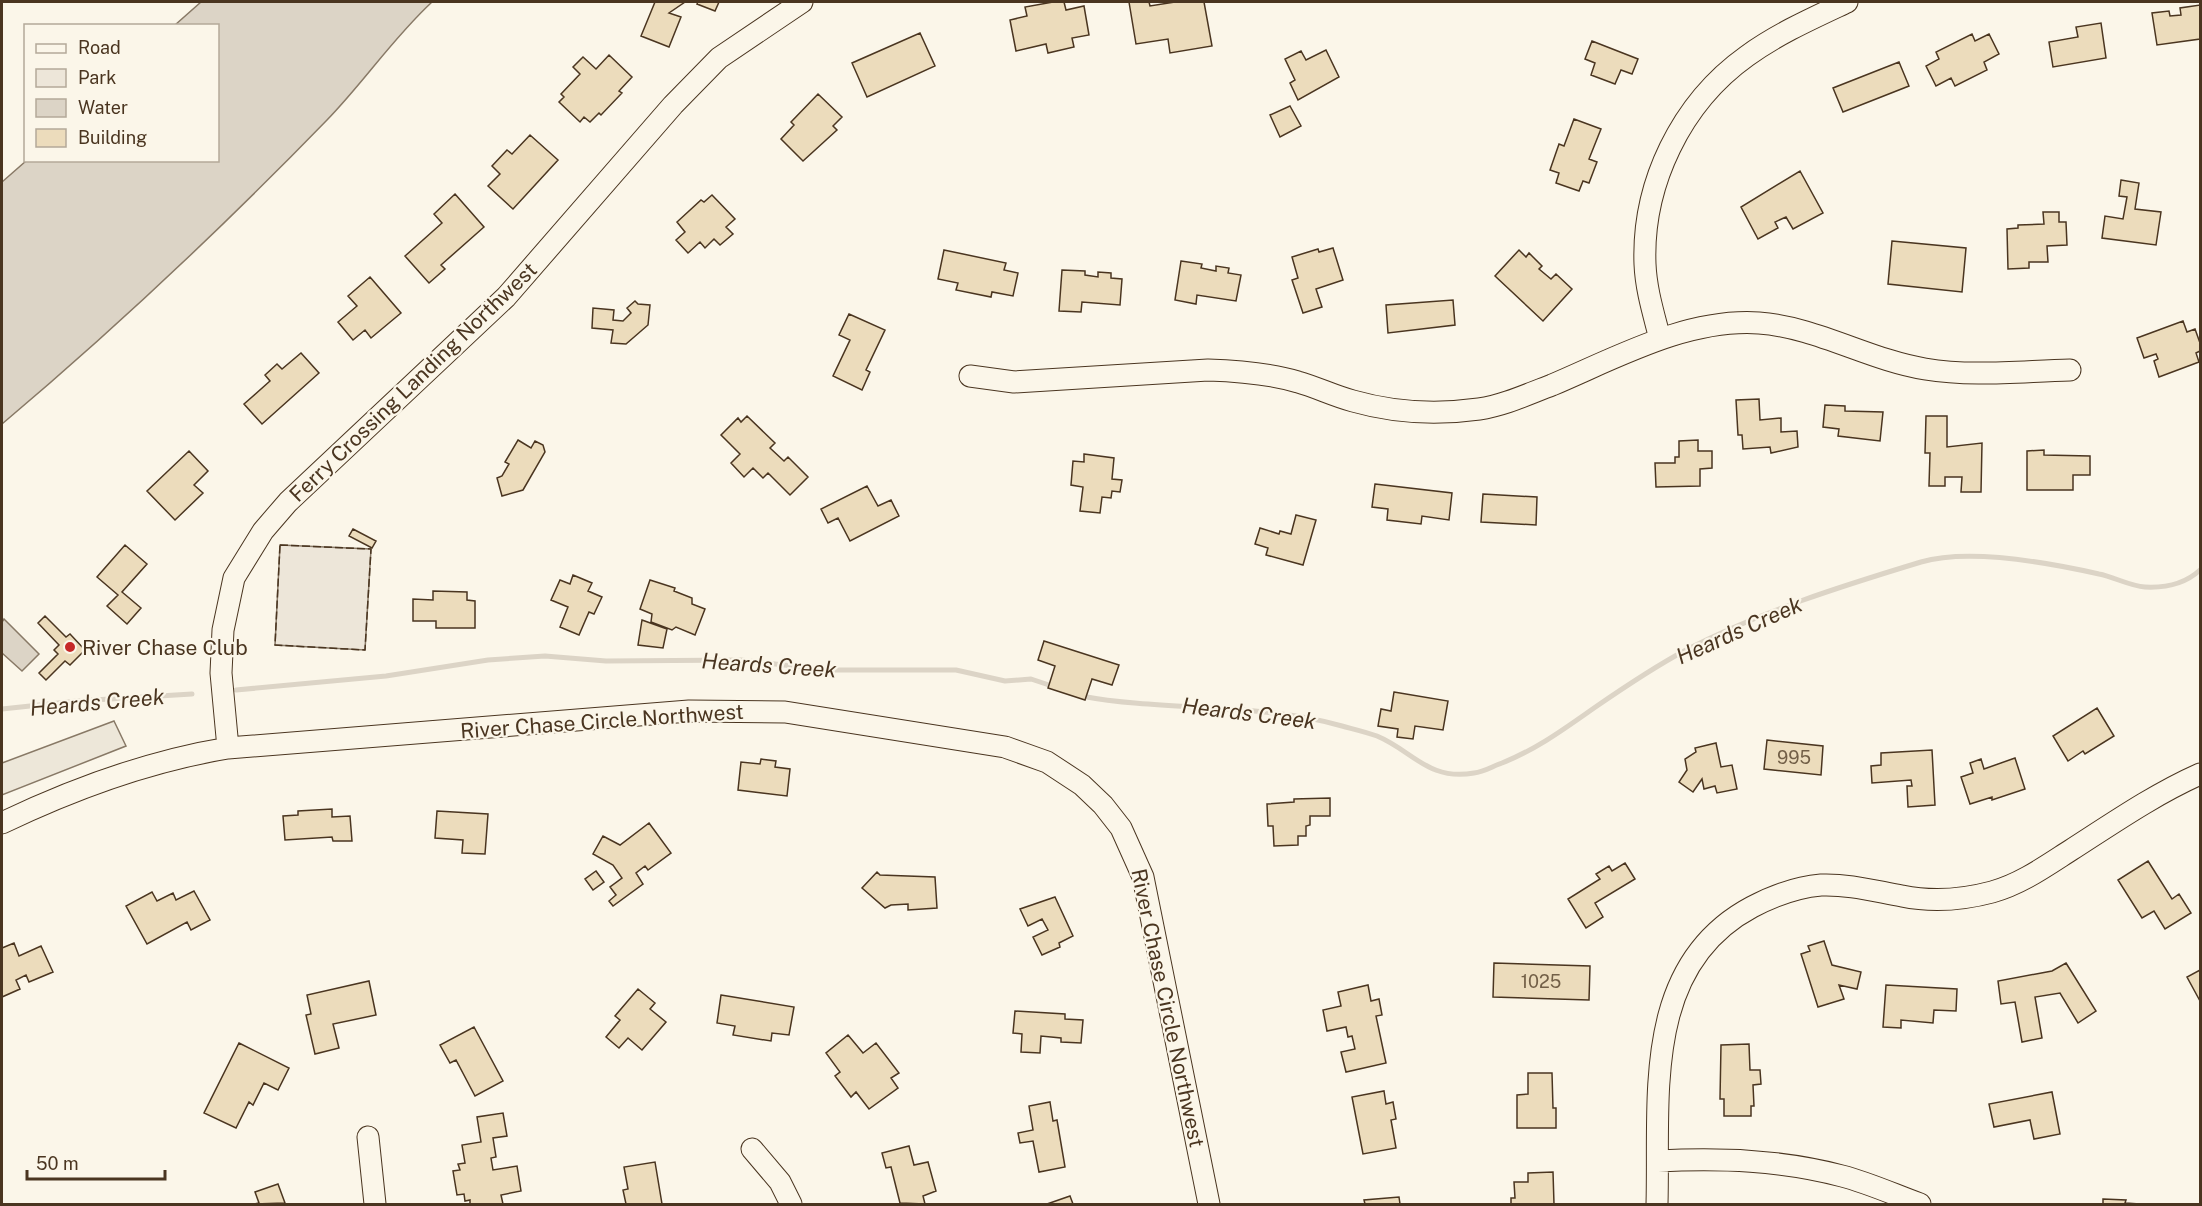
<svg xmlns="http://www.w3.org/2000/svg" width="2202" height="1206" font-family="'Public Sans',sans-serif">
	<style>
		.green { fill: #ede6d9; stroke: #887966; stroke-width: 1.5 }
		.parking { fill: #ede7d9; stroke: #887966; stroke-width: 1.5 }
		.water { fill: #dcd4c6; stroke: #887966; stroke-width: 1.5 }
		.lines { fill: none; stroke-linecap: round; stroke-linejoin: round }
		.stream { stroke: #dcd4c6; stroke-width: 5 }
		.building { fill: #ecdcbc; stroke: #4a3520; stroke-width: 1.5 }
		.minor-casing { stroke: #4a3520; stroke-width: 23 }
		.minor { stroke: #fbf6e9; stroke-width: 21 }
		.fence { stroke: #4a3520; stroke-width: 1.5; stroke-dasharray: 8 3; stroke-linecap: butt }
		.poi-dot { fill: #c62828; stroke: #fbf6e9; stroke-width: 2 }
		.labels { text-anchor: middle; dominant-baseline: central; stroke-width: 4.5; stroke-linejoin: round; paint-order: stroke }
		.number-label { font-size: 18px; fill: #725f47 }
		.street-label { font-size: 21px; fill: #4a3520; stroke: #fbf6e9 }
		.poi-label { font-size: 21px; fill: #4a3520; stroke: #fbf6e9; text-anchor: start }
		.water-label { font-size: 22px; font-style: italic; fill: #4a3520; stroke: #fbf6e9 }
	</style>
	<rect width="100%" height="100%" fill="#fbf6e9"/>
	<path class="green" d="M280 545 371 549 365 650 275 645Z"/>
	<path class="parking" d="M114 721 126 746 2 795V763Z"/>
	<path class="water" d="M201 2H432C393 38 364 82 327 120 223 227 116 328 2 424V182L26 161 218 160V26L175 25Z
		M4 619 39 654 22 671 2 653V622Z"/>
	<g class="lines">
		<path class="stream" d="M236 690 386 676 488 660 545 656 606 661 741 660 828 670H956L1005 681 1031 679 1055 687
			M1081 696C1167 712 1257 702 1342 726 1353 729 1366 732 1377 736 1413 751 1428 781 1474 773 1484 772 1493 766 1502 763 1537 749 1564 729 1594 708 1623 688 1654 667 1686 650 1759 612 1842 586 1921 562 1969 548 2050 563 2099 574 2114 577 2130 586 2145 587 2165 588 2185 584 2200 570
			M2 709 77 701 192 694"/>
	</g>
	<path class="building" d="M655 2H685L669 13 681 17 669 47 641 36Z
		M698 2H719L715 11 697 4Z
		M1053 2H1064L1066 10 1084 6 1089 35 1072 38 1074 47 1048 53 1046 44 1016 51 1010 20 1027 16 1025 7Z
		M1129 2H1149L1150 6 1175 2H1204L1212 46 1170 53 1168 39 1136 44Z
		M2200 5V39L2157 45 2152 13 2169 11 2170 16 2181 15 2180 8Z
		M2101 23 2106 58 2053 67 2049 42 2078 37 2076 27Z
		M920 33 935 66 867 97 852 63Z
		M1972 34 1975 41 1989 34 1999 54 1984 62 1987 70 1955 86 1951 78 1936 86 1926 66 1939 59 1936 52Z
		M1592 41 1638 59 1632 74 1621 70 1615 84 1591 75 1595 63 1585 59Z
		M1326 50 1339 77 1298 100 1290 83 1295 80 1285 59 1301 51 1306 60Z
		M609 55 632 77 619 91 622 93 601 115 599 113 590 122 584 117 580 122 559 102 564 97 561 94 580 74 573 67 583 57 596 69Z
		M1899 62 1909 86 1843 112 1833 88Z
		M818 94 842 117 833 126 837 130 803 161 781 139 794 125 791 122Z
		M1290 106 1301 126 1280 137 1270 115Z
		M1574 119 1601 129 1589 159 1597 162 1589 183 1583 181 1579 191 1556 183 1559 173 1550 170 1559 144 1564 146Z
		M530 135 558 160 513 209 488 186 500 174 492 166 507 150 512 154Z
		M1800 171 1823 213 1793 229 1786 217 1775 222 1778 228 1758 239 1741 207Z
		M2121 180 2139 183 2135 209 2161 212 2156 245 2102 238 2105 216 2123 219 2127 197 2119 196Z
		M455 194 484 227 441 265 445 269 429 283 405 256 442 223 434 214Z
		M712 195 735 219 726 227 733 234 720 245 714 239 705 248 700 242 688 253 676 240 685 232 677 222 701 200 704 202Z
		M2043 212H2059V222H2066L2067 245 2047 246 2048 262H2029V268L2008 269 2007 229 2018 228V225L2044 224Z
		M1892 241 1966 248 1962 292 1888 284Z
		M1333 248 1343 280 1316 289 1322 307 1303 313 1292 280 1298 278 1292 257 1318 249 1319 252Z
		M944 250 1006 263 1004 270 1018 273 1013 296 992 292 991 297 956 290 958 283 938 279Z
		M1519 250 1526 257 1529 253 1542 266 1539 269 1551 279 1556 274 1572 289 1543 321 1495 276Z
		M1181 261 1202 264 1201 268 1216 271V266L1229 268 1228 273 1241 275 1236 301 1197 295 1196 304 1175 300Z
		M1062 270 1085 271V275L1098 277V272L1111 273V278L1122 279 1120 305 1082 302 1081 312 1059 311Z
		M370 277 401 313 371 338 365 330 353 340 338 322 357 306 348 296Z
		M1453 300 1455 325 1388 333 1386 305Z
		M635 301 638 304 650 305 648 325 626 344 611 343 613 330 592 328 593 308 614 310 613 320 623 321 631 313 627 308Z
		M849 314 885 330 866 370 870 372 862 390 833 376 850 340 839 335Z
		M2183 321 2187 332 2195 329 2200 343V351L2196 353 2199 362 2159 377 2154 361 2158 359 2156 354 2144 358 2137 338Z
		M301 353 319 373 262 424 244 404 270 381 265 375 277 364 282 369Z
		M1759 399 1760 420 1781 418V432L1797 431 1798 447 1771 453 1770 447 1743 449 1742 435H1738L1736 400Z
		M1825 405 1845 406V411L1883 412 1880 441 1838 436 1839 429 1823 427Z
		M747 416 775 443 770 448 784 461 788 457 808 477 790 495 768 473 763 478 753 468 744 477 731 463 740 454 721 435 738 418 741 422Z
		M1926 416H1947V447L1982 443 1981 492H1961L1962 477H1945V486H1929L1930 453H1925Z
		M518 440 531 448 535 441 543 445 545 452 523 490 502 496 497 478 502 476 509 464 505 462Z
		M1698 440V451H1712V468L1700 469V486L1656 487 1655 463H1675V457H1679V441Z
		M2044 450V455L2090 456V475H2073V490H2027V451Z
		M189 451 208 471 194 485 203 493 175 520 147 491Z
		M1084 454 1114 458 1112 479 1122 480 1120 492 1112 491 1111 498 1102 497 1100 513 1080 511 1083 487 1071 485 1073 461 1084 462Z
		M1375 484 1452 493 1449 520 1422 516 1421 524 1387 520 1388 509 1372 507Z
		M867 486 878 506 891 500 899 516 850 541 838 518 828 523 821 509Z
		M1483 494 1537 497 1536 525 1481 522Z
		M1296 515 1316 520 1303 565 1266 555 1268 548 1255 544 1260 528 1279 534 1280 531 1291 534Z
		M353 529 376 541 372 548 349 536Z
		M125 545 147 564 122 592 141 608 127 624 107 606 118 595 97 577Z
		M573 575 592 583 588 591 602 597 594 614 589 612 579 635 560 627 568 607 551 600 560 580 570 584Z
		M650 580 675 588 674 591 692 598V604L705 609 695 635 676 627 672 630 651 622 652 614 640 609Z
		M433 591 467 592V600L475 601V628H436V621H413V599L433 600Z
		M45 616 66 637 70 634 85 650 70 665 65 661 46 680 39 673 58 654 54 650 59 645 38 623Z
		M642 620 667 629 663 648 638 645Z
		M1044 641 1119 665 1112 685 1092 679 1085 700 1048 688 1055 666 1038 660Z
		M1394 692 1448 701 1443 730 1415 726 1413 739 1397 737 1398 729 1378 726 1381 709 1391 711Z
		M2097 708 2114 736 2085 754 2083 751 2068 761 2053 736Z
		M1767 740 1823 746 1821 775 1764 769Z
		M1716 743 1721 767 1732 765 1737 789 1717 793 1715 786 1704 789 1702 779 1693 792 1679 782 1687 770 1685 759 1696 752 1695 748Z
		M1932 750 1935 805 1908 807 1907 786H1912L1911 780 1872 783 1871 766 1881 765V753Z
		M2015 758 2025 789 1992 800V797L1970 804 1961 777 1973 773 1970 763 1981 759 1984 769Z
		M761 759 776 761 775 767 790 769 787 796 738 790 741 762 760 764Z
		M1330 798V816H1310V825L1306 826V836H1298V845L1274 846 1273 826H1268L1267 804 1294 802V799Z
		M332 809V817L350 816 352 841H333L332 837 285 840 283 816 298 815V811Z
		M437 811 488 814 485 854 462 853 463 840 435 838Z
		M649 823 671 853 648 870 645 866 636 873 643 884 613 906 609 901 616 895 610 887 622 878 613 865 593 854 603 836 620 845Z
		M2148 861 2172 899 2179 894 2191 913 2165 929 2154 911 2142 918 2118 880Z
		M1625 863 1635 879 1595 903 1603 917 1586 928 1568 899 1600 879 1596 874 1609 866 1612 871Z
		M596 871 604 882 593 890 585 879Z
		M877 872 880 875 935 877 937 908 908 910V904L891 905 885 908 862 888Z
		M194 891 210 920 191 930 187 922 147 944 126 906 152 892 157 901 173 893 176 900Z
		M1055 897 1073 936 1059 943 1060 947 1042 955 1033 937 1048 930 1042 919 1028 926 1020 909Z
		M1824 941 1832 965 1861 972 1857 989 1839 985 1844 999 1818 1007 1801 954 1810 951 1808 946Z
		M14 943 19 956 41 946 53 972 29 982 26 975 16 980 20 989 2 997V948Z
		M1494 963 1590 966 1589 1000 1493 997Z
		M2066 963 2096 1011 2078 1023 2060 993 2035 997 2042 1038 2022 1042 2015 1002 2001 1004 1998 981 2052 971Z
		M2200 970V1001L2187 977Z
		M369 981 376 1015 333 1024 339 1048 315 1054 306 1015 311 1014 307 995Z
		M1368 985 1371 1001 1379 999 1382 1015 1376 1016 1386 1063 1346 1072 1341 1052 1355 1049 1352 1036 1348 1037 1346 1027 1327 1031 1323 1010 1341 1006 1338 992Z
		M1886 985 1957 989 1956 1011 1934 1010 1933 1023 1901 1020V1028L1883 1027Z
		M638 989 655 1003 650 1009 666 1022 642 1050 628 1038 619 1048 606 1037 620 1020 615 1016Z
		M721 995 794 1007 789 1035 772 1033 771 1041 733 1035 735 1026 717 1023Z
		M1015 1011 1065 1014V1019L1083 1020 1081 1043 1061 1042V1038L1041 1036 1040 1053 1021 1052 1022 1034 1013 1033Z
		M474 1027 503 1081 475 1096 456 1060 450 1063 440 1045Z
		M848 1035 863 1053 876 1043 899 1073 891 1078 898 1088 869 1109 856 1092 851 1097 835 1076 840 1072 826 1053Z
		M239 1043 289 1068 278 1090 264 1083 253 1105 249 1102 236 1128 204 1113Z
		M1749 1044 1750 1070H1760L1761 1084 1753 1085 1754 1106H1751V1116H1724V1099H1720L1721 1045Z
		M1528 1073H1552L1553 1108H1556V1128H1517V1095L1528 1094Z
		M1384 1091 1386 1104 1393 1102 1396 1119 1391 1120 1396 1148 1363 1154 1352 1097Z
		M2052 1092 2060 1134 2034 1139 2030 1120 1994 1127 1989 1104Z
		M1050 1102 1053 1121 1057 1120 1065 1167 1039 1172 1033 1141 1020 1143 1018 1133 1033 1130 1029 1106Z
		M503 1113 507 1136 493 1138 496 1157 491 1158 493 1170 517 1166 521 1191 501 1195 503 1204H470V1200L465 1201 464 1194 457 1195 453 1171 460 1170 458 1164 465 1163 462 1145 481 1142 477 1117Z
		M909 1146 914 1165 928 1162 936 1191 923 1196 925 1204 900 1203 891 1167 886 1168 882 1153Z
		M655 1162 662 1204H626L623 1190 628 1189 624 1167Z
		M1553 1172 1554 1204H1511V1198H1515L1514 1182H1528V1173Z
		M278 1184 285 1203 254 1204 259 1203 255 1192Z
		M1070 1196 1073 1204H1047Z
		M1399 1197 1400 1204H1365L1364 1200Z
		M2103 1199 2126 1200 2125 1203 2140 1204H2103Z"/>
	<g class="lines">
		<defs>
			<path id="minor" d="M1660 339C1654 315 1646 290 1645 264 1642 184 1681 103 1747 56 1777 34 1813 18 1847 2
				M970 376 1014 382 1208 370C1237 371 1269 373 1298 382 1316 387 1334 396 1353 401 1395 413 1436 415 1479 409 1505 405 1528 394 1552 385 1616 358 1687 318 1759 323 1816 327 1869 360 1925 369 1972 377 2023 371 2070 370
				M228 748 221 673 223 630 234 578 263 531 288 502 506 297 673 105 719 58 802 2
				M2 823C75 788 148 761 228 748L689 711 785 712 1005 747 1047 762 1082 785 1103 805 1121 828 1143 877 1209 1204
				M368 1137 375 1204
				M752 1149 780 1182 791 1204
				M1658 1161C1721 1158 1781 1160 1842 1176 1869 1183 1895 1195 1920 1204
				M1657 1204C1660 1098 1641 966 1752 907 1773 896 1797 887 1821 885 1849 884 1874 891 1902 896 1931 902 1962 900 1992 892 2021 884 2046 866 2071 850 2113 823 2155 794 2200 774"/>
		</defs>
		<use href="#minor" class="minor-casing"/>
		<use href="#minor" class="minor"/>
		<path class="fence" d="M280 545 371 549 365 650 275 645Z"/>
	</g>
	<circle class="poi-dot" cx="70" cy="647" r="6"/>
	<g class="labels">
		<g class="number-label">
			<text x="1794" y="757">995</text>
			<text x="1541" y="981">1025</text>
		</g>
		<g class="street-label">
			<text transform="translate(413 382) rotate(-44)">Ferry Crossing Landing Northwest</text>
			<text transform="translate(602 721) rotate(-4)">River Chase Circle Northwest</text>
			<text transform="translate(1168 1008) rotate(78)">River Chase Circle Northwest</text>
		</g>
		<g class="poi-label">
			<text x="82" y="647">River Chase Club</text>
		</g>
		<g class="water-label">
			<text transform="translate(1739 630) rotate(-24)">Heards Creek</text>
			<text transform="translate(769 665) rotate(4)">Heards Creek</text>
			<text transform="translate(97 702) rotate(-5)">Heards Creek</text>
			<text transform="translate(1249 713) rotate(7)">Heards Creek</text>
		</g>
	</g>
	<rect width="2202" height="1206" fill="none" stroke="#4a3520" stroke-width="6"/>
	<rect x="24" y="24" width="195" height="138" fill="#fbf6e9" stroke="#b4a999" stroke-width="1.5"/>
	<rect x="36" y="44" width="30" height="9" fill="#fbf6e9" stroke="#b4a999" stroke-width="1.5"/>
	<text x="78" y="54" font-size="18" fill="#4a3520">Road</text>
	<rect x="36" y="69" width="30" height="18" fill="#ede6d9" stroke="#b4a999" stroke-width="1.5"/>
	<text x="78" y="84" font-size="18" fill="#4a3520">Park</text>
	<rect x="36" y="99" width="30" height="18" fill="#dcd4c6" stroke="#b4a999" stroke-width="1.5"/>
	<text x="78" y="114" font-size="18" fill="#4a3520">Water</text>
	<rect x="36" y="129" width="30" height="18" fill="#ecdcbc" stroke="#b4a999" stroke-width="1.5"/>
	<text x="78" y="144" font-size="18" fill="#4a3520">Building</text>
	<path d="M27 1170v9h138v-9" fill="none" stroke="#4a3520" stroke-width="3"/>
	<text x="36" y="1170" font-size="18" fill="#4a3520" stroke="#fbf6e9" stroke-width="4.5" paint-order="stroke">50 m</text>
</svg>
